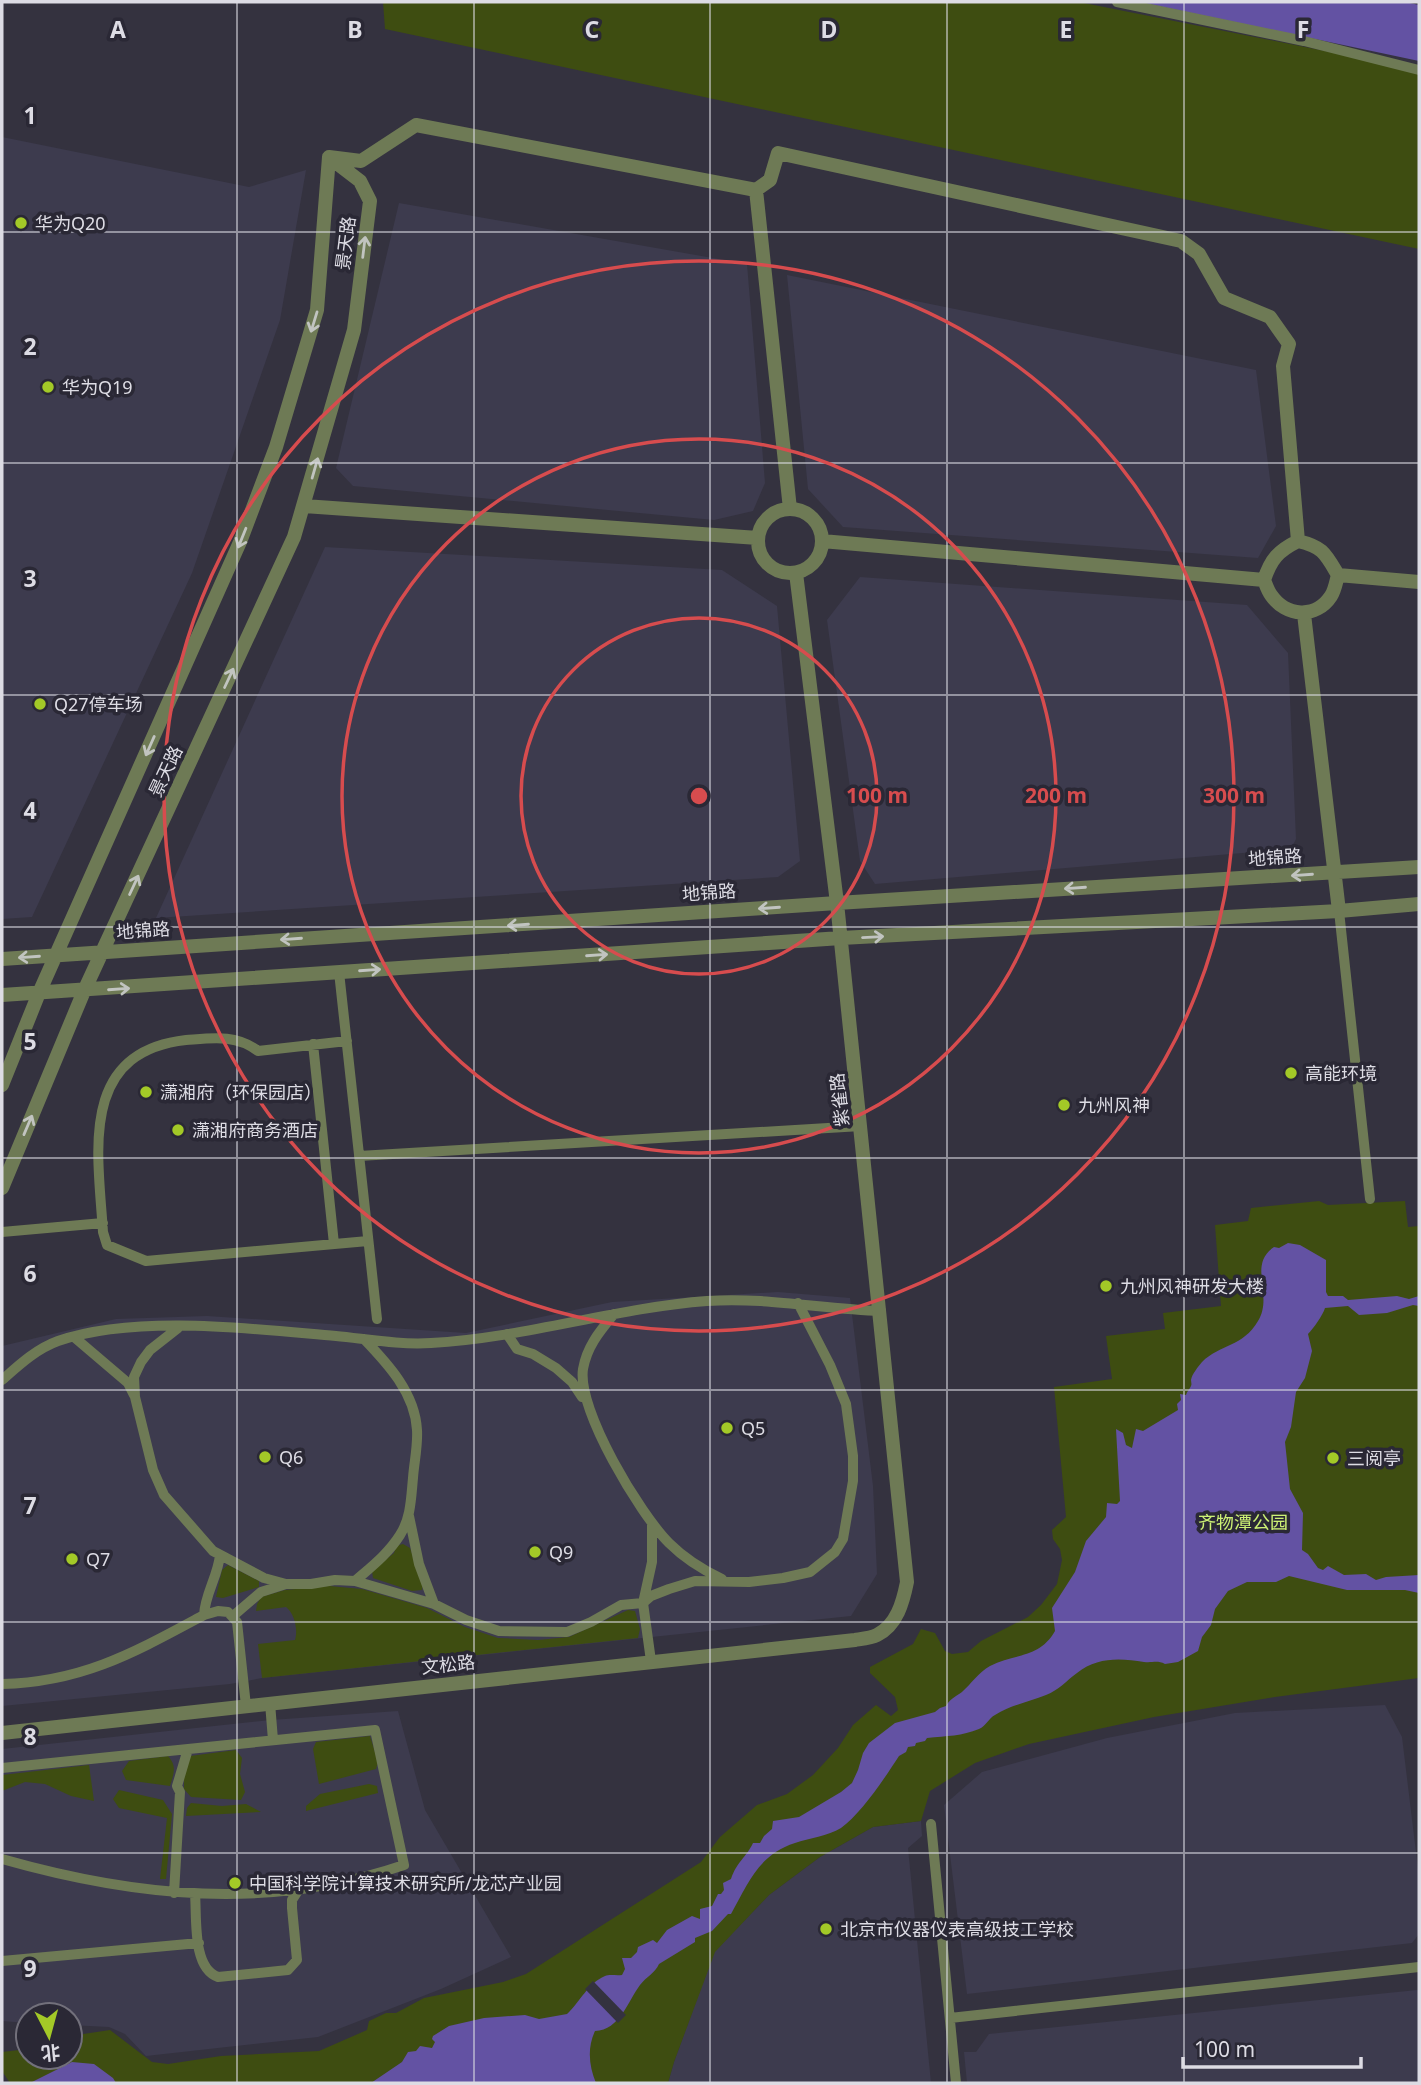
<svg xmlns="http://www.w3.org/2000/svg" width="1421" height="2085" font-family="'Noto Sans','Noto Sans SC',sans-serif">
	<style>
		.built { fill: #3d3b4e }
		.green { fill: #3e4d11 }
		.water { fill: #6352a3 }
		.pier { fill: #34323f }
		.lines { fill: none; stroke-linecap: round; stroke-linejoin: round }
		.minor { stroke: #6e7a55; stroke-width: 10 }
		.tertiary { stroke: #6e7a55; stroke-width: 14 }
		.oneway { stroke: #c1c4c0 }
		.grid { fill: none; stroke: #dddce4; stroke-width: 2; stroke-opacity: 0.55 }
		.ring { fill: none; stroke: #d74c4e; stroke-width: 3.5 }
		.poi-dot { fill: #a3c927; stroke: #2a2835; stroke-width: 2.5 }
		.labels { text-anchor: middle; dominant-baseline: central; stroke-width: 7; stroke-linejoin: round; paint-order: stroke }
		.poi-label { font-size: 18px; fill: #dddce4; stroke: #2a2835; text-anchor: start }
		.street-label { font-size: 18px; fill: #dddce4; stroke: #2a2835 }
		.park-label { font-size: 18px; fill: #cdf175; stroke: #2a2835 }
		.grid-label { font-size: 23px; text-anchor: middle; font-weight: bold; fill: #dddce4; stroke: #2a2835; stroke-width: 7; stroke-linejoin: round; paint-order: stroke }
		.centre { fill: #d74c4e; stroke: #2a2835; stroke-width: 3.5 }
		.ring-label { font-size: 21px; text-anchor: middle; font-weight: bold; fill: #d74c4e; stroke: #2a2835; stroke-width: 7; stroke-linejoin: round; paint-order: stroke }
	</style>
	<rect width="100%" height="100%" fill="#34323f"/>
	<path class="built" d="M2 137 249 187 306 170 280 320 192 573 32 917 2 919Z
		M399 203 747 264 765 483 753 511 714 520 353 486 336 468Z
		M787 275 1256 370 1276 526 1258 558 843 527 808 489Z
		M325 547 722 570 777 606 800 861 778 877 156 918Z
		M860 577 1247 605 1288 653 1296 839 1291 849 875 884 860 861 827 620Z
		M778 1292 850 1298 873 1486 877 1574 851 1616 262 1678 230 1684 2 1706V1346L116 1319 207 1316 466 1333 612 1302Z
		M1385 1705 1402 1737 1419 1877V1934L1412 1943 967 1994 944 1805 982 1772 1107 1738 1235 1713Z
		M398 1711 425 1810 511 1957 441 1989 318 2037 146 2056 125 2034 109 2027 70 2025V2015H28V2023L2 2021V1749L271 1720Z
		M921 1821 922 1836 908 1848 931 2083H668L674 2062 714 1952 769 1895 820 1857 873 1827Z
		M1417 1990 1419 1991V2083H967L964 2052H976L989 2034Z"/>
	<path class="green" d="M383 2H1079L1350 56 1419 74V249L385 29Z
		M1319 1201 1328 1205 1405 1201 1408 1227 1419 1226V1678L1275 1697 1154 1717 1029 1744 975 1763 930 1791 921 1821 873 1827 820 1857 769 1895 715 1952 674 2062 668 2083H10L2 2071V2052L28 2049V2057H70V2036L110 2030 152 2062 168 2064 221 2056 319 2051 367 2030 369 2021 386 2013H396L424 1998 503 1982 526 1974 701 1862 720 1837 757 1805 787 1794 813 1775 838 1748 853 1725 876 1705 891 1716 898 1710 895 1697 870 1673V1667L913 1644 921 1629 935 1633 945 1651 952 1654 968 1652 981 1641 1028 1617 1041 1605 1057 1584 1062 1560 1060 1549 1053 1539 1052 1530 1066 1517 1054 1387 1112 1379 1106 1336 1165 1329 1163 1313 1221 1306 1215 1225 1248 1221 1251 1208Z
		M403 1544 410 1548 423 1585 422 1590 412 1591 373 1578 372 1571 394 1553 396 1546Z
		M228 1565 259 1581V1587L223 1598 216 1597 222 1570Z
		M329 1586 362 1589 427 1608 465 1627 498 1638 538 1640 569 1637 628 1610 635 1611 640 1629 638 1638 262 1678 258 1644 295 1640C298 1630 295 1614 286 1607L256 1611 257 1604 261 1597 285 1590Z
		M370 1736 378 1762 376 1769 319 1784 313 1749 316 1742Z
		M236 1750 242 1758 240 1774 245 1792 241 1800 191 1797 184 1789V1766L190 1756Z
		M168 1756C177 1766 174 1773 170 1786L126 1780 122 1771 129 1761Z
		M89 1765 94 1801 71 1796 45 1784 25 1782 2 1791V1775Z
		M369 1784 377 1786 378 1793 306 1811V1806L320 1794Z
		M119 1790 163 1800 172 1814 166 1879H160L167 1818 119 1808 113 1799Z
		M191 1803 222 1806 246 1804 261 1812 186 1816 187 1808Z"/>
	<path class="water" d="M1139 2H1405L1419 5V61Z
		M1288 1243 1300 1245 1326 1260V1292L1328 1296H1343L1348 1300 1397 1296 1409 1299 1419 1296V1306L1413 1305 1387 1313 1359 1315 1348 1306 1325 1308C1323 1315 1313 1329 1308 1334L1312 1351 1305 1378 1296 1392 1291 1427 1285 1442 1290 1489 1303 1513 1302 1550 1308 1554 1318 1568 1323 1570 1328 1566 1344 1575 1366 1574 1376 1580 1386 1577 1419 1575V1593L1405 1590H1347L1289 1576 1276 1582H1247L1228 1591 1215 1609 1211 1625 1202 1637 1198 1651 1178 1662 1165 1664C1157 1660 1153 1663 1144 1662 1120 1658 1097 1657 1077 1673 1066 1681 1059 1690 1046 1695 1029 1702 1011 1705 995 1715 989 1718 986 1726 979 1729 962 1736 947 1736 927 1738L925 1741 916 1743 915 1746 908 1747 906 1752 899 1756C886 1776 861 1814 841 1828 828 1836 809 1838 795 1843 758 1855 748 1884 731 1914H728L712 1931 695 1938V1942L659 1964C655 1973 646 1977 640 1985 628 2001 620 2030 595 2031 587 2048 589 2066 596 2083H371L402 2062 408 2052 416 2051 420 2046 432 2048 435 2042 432 2039 433 2036 449 2026 484 2018 525 2015 539 2019 567 2014C580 2002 588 1983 605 1976 610 1974 616 1976 622 1975L625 1969 622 1958H631L637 1952 638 1947 653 1940 657 1943 667 1930 692 1916 700 1919V1909L712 1906 718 1894H721L724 1890 723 1883 731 1879C737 1861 746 1858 753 1843H760L764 1836 772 1829 773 1821 799 1817 841 1792 852 1783 858 1770 863 1753 869 1743 895 1723 935 1712 940 1708 946 1706C950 1699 955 1697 962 1692 971 1684 979 1672 990 1666 1015 1653 1039 1659 1055 1631L1052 1608 1075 1572 1086 1541 1106 1517 1107 1503 1117 1504 1120 1501 1116 1429 1123 1433 1126 1445 1132 1448 1136 1429 1143 1431 1178 1410 1177 1404 1181 1400 1180 1394 1186 1395C1187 1391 1190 1389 1191 1386 1192 1384 1191 1382 1191 1380 1192 1374 1198 1367 1202 1362 1220 1344 1243 1347 1258 1321 1274 1295 1247 1265 1274 1247L1279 1248Z
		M72 2062 94 2064 113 2078 116 2083H30Z"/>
	<path class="pier" d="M593 1981 626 2015 618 2023 585 1989Z"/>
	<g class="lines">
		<path class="minor" d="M1117 2 1304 41 1419 70
			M1339 911 1370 1199
			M339 972 377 1319
			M347 1041 258 1051C236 1034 212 1038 186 1040 78 1052 98 1153 103 1232L107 1245 146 1261 368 1241
			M313 1044 334 1244
			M359 1156 861 1126
			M2 1232 103 1223
			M614 1314C600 1331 587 1346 583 1369 577 1410 640 1514 669 1543 685 1559 701 1569 722 1579
			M178 1328 150 1350 141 1362 134 1377 135 1397 153 1470 164 1495 213 1551 264 1578 286 1584
			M507 1334 517 1349 533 1354 556 1368 572 1382 582 1397
			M74 1337 128 1383 134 1395
			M2 1380C19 1365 36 1349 58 1341 136 1314 254 1329 336 1336 367 1339 399 1345 431 1343 524 1338 614 1308 707 1301 766 1297 822 1309 881 1311
			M409 1516 419 1564 434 1604
			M355 1581C371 1567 388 1554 400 1535 411 1518 411 1498 413 1478 414 1463 418 1446 417 1430 415 1393 388 1364 364 1339
			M204 1615C205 1594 218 1576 220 1555
			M233 1616 261 1592 286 1584H311L335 1580 355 1581 434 1604 466 1620 499 1631 567 1632 591 1622 621 1605 643 1603 651 1596 669 1589 695 1581 749 1582 783 1578 810 1572 835 1552 843 1539 853 1481V1456L846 1404 830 1365 798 1303
			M651 1661 643 1603 652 1562V1525
			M2 1684C83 1682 135 1652 204 1615L218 1611 228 1612 237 1622 246 1706
			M270 1703 273 1740
			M2 1768 375 1730 404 1865C269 1911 136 1897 2 1859
			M931 1824 956 2083
			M174 1893 180 1792 177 1786 188 1749
			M195 1894C197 1918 192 1968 218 1977L288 1970 297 1960 292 1908V1900L299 1889
			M2 1961 199 1943
			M950 2018 1419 1967"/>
		<path class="tertiary" d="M329 157 361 161 416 125 756 190 770 180 778 153 1181 241 1199 254 1224 298 1270 317 1289 344 1283 366 1298 541
			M756 190 790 509
			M304 506 758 538
			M758 541a32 32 0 1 1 64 0a32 32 0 1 1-64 0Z
			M822 541 1264 580
			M1298 541C1323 547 1325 553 1338 575 1336 582 1335 590 1331 596 1316 619 1286 617 1271 595 1268 591 1266 585 1264 580 1271 559 1278 551 1298 541Z
			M1338 575 1419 582
			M1304 614 1339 911
			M2 959 837 903 1419 867
			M2 995 841 938 1339 911 1419 904
			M2 1085 39 993 240 542 276 447 317 310 329 157
			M2 1188 84 991 294 537 354 330 370 201 360 181 330 158
			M2 1733 855 1640C861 1639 871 1638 877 1635 897 1625 903 1602 907 1582L837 903 796 573"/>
	</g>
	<defs><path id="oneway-shaft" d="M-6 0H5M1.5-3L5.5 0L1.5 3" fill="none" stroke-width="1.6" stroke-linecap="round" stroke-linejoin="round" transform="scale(1.75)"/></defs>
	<g class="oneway">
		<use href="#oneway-shaft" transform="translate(364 247) rotate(-83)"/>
		<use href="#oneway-shaft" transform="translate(314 322) rotate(107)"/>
		<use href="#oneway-shaft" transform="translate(315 468) rotate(-74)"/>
		<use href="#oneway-shaft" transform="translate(242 538) rotate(112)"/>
		<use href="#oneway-shaft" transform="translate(229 678) rotate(-65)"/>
		<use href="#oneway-shaft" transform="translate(150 746) rotate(114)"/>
		<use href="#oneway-shaft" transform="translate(1302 875) rotate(176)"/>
		<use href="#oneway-shaft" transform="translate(134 885) rotate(-65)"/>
		<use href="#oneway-shaft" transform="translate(1075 888) rotate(176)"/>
		<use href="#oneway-shaft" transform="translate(769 908) rotate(176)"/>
		<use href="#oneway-shaft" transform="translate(518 925) rotate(176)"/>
		<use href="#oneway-shaft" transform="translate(873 937) rotate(-3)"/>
		<use href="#oneway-shaft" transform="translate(291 939) rotate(176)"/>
		<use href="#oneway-shaft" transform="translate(597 955) rotate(-4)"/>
		<use href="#oneway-shaft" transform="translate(29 957) rotate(176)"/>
		<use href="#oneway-shaft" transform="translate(370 970) rotate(-4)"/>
		<use href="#oneway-shaft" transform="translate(119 989) rotate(-4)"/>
		<use href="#oneway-shaft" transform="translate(28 1125) rotate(-67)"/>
	</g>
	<path class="grid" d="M237 2V2083M474 2V2083M710 2V2083M947 2V2083M1184 2V2083M2 232H1419M2 463H1419M2 695H1419M2 927H1419M2 1158H1419M2 1390H1419M2 1622H1419M2 1853H1419"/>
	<g class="ring">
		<circle cx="699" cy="796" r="178"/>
		<circle cx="699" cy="796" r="357"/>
		<circle cx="699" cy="796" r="535"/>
	</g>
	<g class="poi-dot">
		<circle cx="21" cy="223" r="7"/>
		<circle cx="48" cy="387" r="7"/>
		<circle cx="40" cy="704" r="7"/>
		<circle cx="1291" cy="1073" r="7"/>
		<circle cx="146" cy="1092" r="7"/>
		<circle cx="1064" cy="1105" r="7"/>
		<circle cx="178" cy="1130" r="7"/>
		<circle cx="1106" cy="1286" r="7"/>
		<circle cx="727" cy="1428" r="7"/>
		<circle cx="265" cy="1457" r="7"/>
		<circle cx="1333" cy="1458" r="7"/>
		<circle cx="535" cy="1552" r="7"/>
		<circle cx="72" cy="1559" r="7"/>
		<circle cx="235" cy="1883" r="7"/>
		<circle cx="826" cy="1929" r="7"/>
	</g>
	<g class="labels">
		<g class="poi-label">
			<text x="35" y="223">华为Q20</text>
			<text x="62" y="387">华为Q19</text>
			<text x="54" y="704">Q27停车场</text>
			<text x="1305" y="1073">高能环境</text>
			<text x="160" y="1092">潇湘府（环保园店）</text>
			<text x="1078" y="1105">九州风神</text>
			<text x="192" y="1130">潇湘府商务酒店</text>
			<text x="1120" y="1286">九州风神研发大楼</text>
			<text x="741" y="1428">Q5</text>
			<text x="279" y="1457">Q6</text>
			<text x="1347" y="1458">三阅亭</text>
			<text x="549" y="1552">Q9</text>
			<text x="86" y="1559">Q7</text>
			<text x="249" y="1883">中国科学院计算技术研究所/龙芯产业园</text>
			<text x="840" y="1929">北京市仪器仪表高级技工学校</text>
		</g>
		<g class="street-label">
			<text transform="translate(345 243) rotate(-83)">景天路</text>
			<text transform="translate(165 771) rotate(-65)">景天路</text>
			<text transform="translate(1275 857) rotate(-4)">地锦路</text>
			<text transform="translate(709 892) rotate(-4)">地锦路</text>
			<text transform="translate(143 930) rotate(-4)">地锦路</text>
			<text transform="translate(839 1100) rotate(-96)">紫雀路</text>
			<text transform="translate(448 1664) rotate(-6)">文松路</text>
		</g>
		<g class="park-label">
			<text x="1243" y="1522">齐物潭公园</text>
		</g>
	</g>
	<g class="grid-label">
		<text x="118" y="38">A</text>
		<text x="355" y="38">B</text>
		<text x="592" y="38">C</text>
		<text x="829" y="38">D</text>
		<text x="1066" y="38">E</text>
		<text x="1303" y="38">F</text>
		<text x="30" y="124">1</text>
		<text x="30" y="355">2</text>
		<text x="30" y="587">3</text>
		<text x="30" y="819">4</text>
		<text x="30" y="1050">5</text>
		<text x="30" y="1282">6</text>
		<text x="30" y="1514">7</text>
		<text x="30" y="1745">8</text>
		<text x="30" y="1977">9</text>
	</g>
	<circle cx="699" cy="796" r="10" class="centre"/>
	<g class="ring-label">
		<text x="877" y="803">100 m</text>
		<text x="1056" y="803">200 m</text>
		<text x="1234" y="803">300 m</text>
	</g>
	<rect width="1421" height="2085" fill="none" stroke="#dddce4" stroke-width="7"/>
	<g transform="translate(49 2036) rotate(174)"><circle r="33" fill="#2a2835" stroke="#72707b" stroke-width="2"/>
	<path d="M0-5L12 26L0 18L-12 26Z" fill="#a3c927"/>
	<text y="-10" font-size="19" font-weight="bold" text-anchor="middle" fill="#dddce4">北</text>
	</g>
	<path d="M1183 2057v10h178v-10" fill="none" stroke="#dddce4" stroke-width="3.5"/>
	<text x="1194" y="2057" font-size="21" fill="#dddce4" stroke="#2a2835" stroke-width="5" paint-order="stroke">100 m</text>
</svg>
